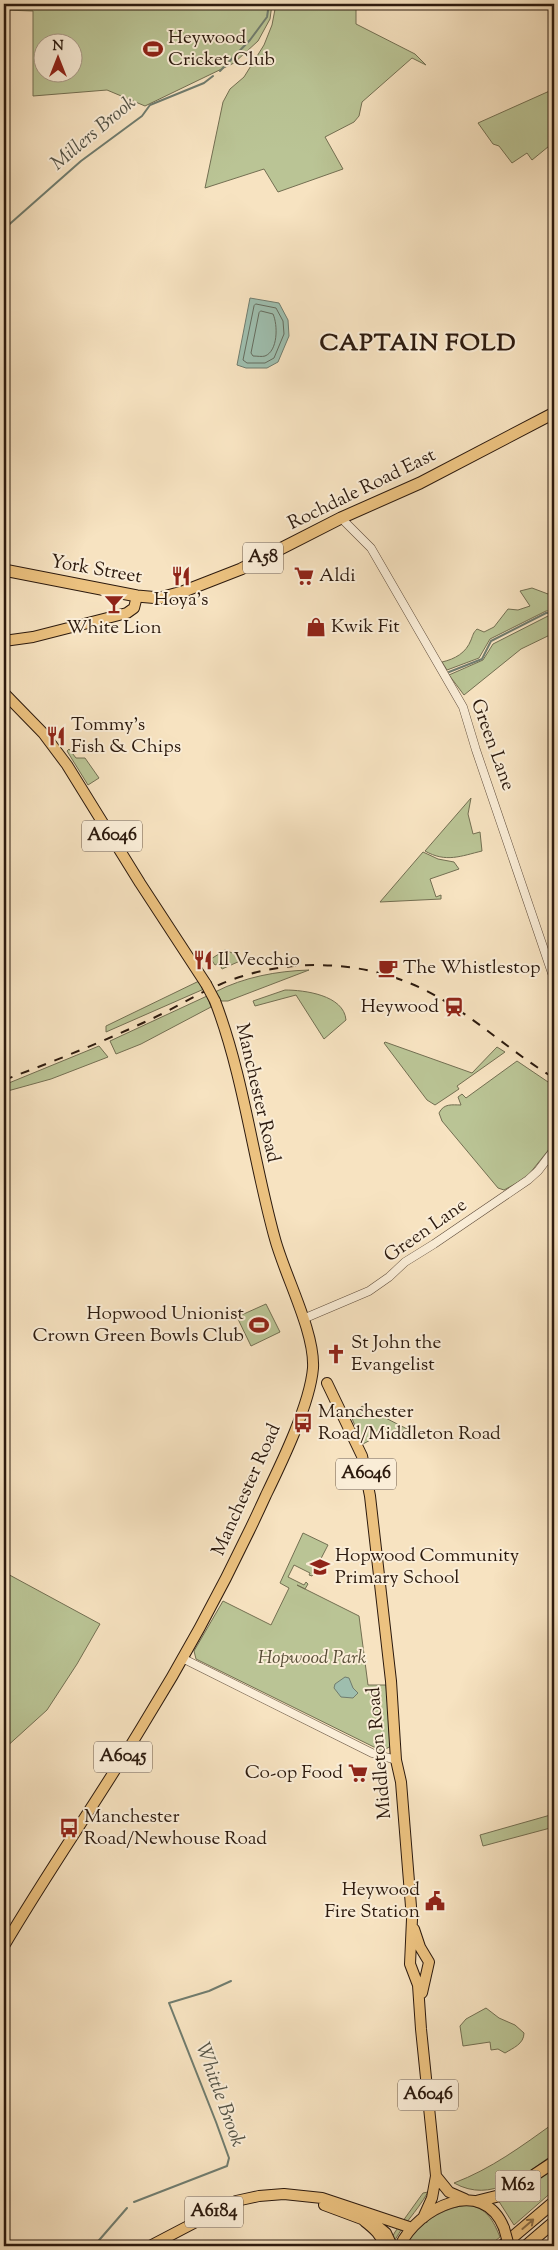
<svg xmlns="http://www.w3.org/2000/svg" width="558" height="2250" font-family="'Sorts Mill Goudy',serif">
	<style>
		.green { fill: #bac495; stroke: #736f52; fill-rule: evenodd }
		.water { fill: #9ebeae; stroke: #707c6e }
		.lines { fill: none; stroke-linecap: round; stroke-linejoin: round }
		.shore { stroke: #656c5e; stroke-width: 1 }
		.stream { stroke: #707c6e; stroke-width: 2 }
		.minor-casing { stroke: #5f4c3b; stroke-width: 9 }
		.major-casing { stroke: #2c1a0e; stroke-width: 12 }
		.highway-casing { stroke: #2c1a0e; stroke-width: 13 }
		.minor { stroke: #faedd7; stroke-width: 8 }
		.major { stroke: #ecc280; stroke-width: 10 }
		.highway { stroke: #ecc280; stroke-width: 11 }
		.rail { stroke: #2c1a0e; stroke-width: 2; stroke-dasharray: 9 9; stroke-linecap: butt }
		.major-bridge-casing { stroke: #2c1a0e; stroke-width: 12; stroke-linecap: butt }
		.major-bridge { stroke: #ecc280; stroke-width: 10 }
		.oneway { stroke: #8c6e47 }
		.labels { text-anchor: middle; dominant-baseline: central; stroke-width: 4; stroke-linejoin: round; paint-order: stroke }
		.shield { fill: #faedd7; stroke: #6a594a; stroke-width: 1 }
		.shield-label { font-size: 18px; font-weight: bold; fill: #2c1a0e }
		.poi-label { font-size: 19px; fill: #2c1a0e; stroke: #faedd7; text-anchor: start }
		.street-label { font-size: 19px; fill: #2c1a0e; stroke: #faedd7 }
		.park-label { font-size: 19px; font-style: italic; fill: #574d36; stroke: #faedd7 }
		.water-label { font-size: 20px; font-style: italic; fill: #545346; stroke: #faedd7 }
		.district-label { font-size: 24px; font-weight: bold; letter-spacing: 1px; fill: #2c1a0e; stroke: #faedd7 }
	</style>
	<rect width="100%" height="100%" fill="#f7e3c1"/>
	<filter id="stains"><feTurbulence type="fractalNoise" baseFrequency=".004" numOctaves="4"/><feColorMatrix values="0 0 0 0 .2 0 0 0 0 .09 0 0 0 0 .02 0 0 0 .5 -.17"/></filter>
	<radialGradient id="worn" r=".72"><stop offset=".6" stop-color="#630" stop-opacity="0"/><stop offset="1" stop-color="#630" stop-opacity=".3"/></radialGradient>
	<path class="green" d="M4 4H272L270 19 258 41 234 63 145 106 107 90 33 96V11L4 10ZM42 42H72V72H42Z
		M276 4H356V24L415 54 426 65 412 58 362 102 359 116 354 122 325 137 343 169 278 192 264 169 205 188 223 102 230 89 244 77 264 45 272 25Z
		M554 89V142L532 160 527 153 512 163 499 146 493 144 478 123Z
		M532 588 548 594 554 593V611H546L490 639 479 658 447 670 442 662C455 659 466 653 471 640 473 635 473 633 477 629L484 632 494 627 508 609 518 610 530 606 520 591Z
		M548 616H554V633L521 649 464 695 449 675 483 660 493 644Z
		M69 749 76 758H85L99 778 88 785 67 751Z
		M471 798 468 814 473 834 480 832 482 851C461 856 446 863 425 851Z
		M423 852 438 859 454 862 459 869 430 879 436 897 441 895V899L380 902Z
		M225 950 237 955 240 961 222 969 219 963 215 965 211 959Z
		M309 970 228 1001H221L215 992C244 977 277 971 309 970Z
		M199 981 204 989 106 1032V1026Z
		M285 990C304 990 344 995 346 1020L324 1039 296 995 255 1006 253 1001Z
		M207 996 211 1007 141 1044 116 1054 110 1041Z
		M385 1042 472 1073 497 1047 505 1052 457 1086 459 1089 435 1105 427 1100 384 1043Z
		M99 1046 108 1057 51 1079 4 1092V1085Z
		M517 1061 554 1086V1143L526 1178 504 1190 498 1188 442 1121 439 1113C444 1103 452 1105 461 1105L458 1097 462 1094 466 1098Z
		M266 1304 280 1332 251 1346 237 1317Z
		M362 1406 417 1434 399 1440 385 1432 363 1444 350 1414H357Z
		M303 1533 328 1545 312 1576 309 1575 310 1573 294 1565 288 1577 304 1585 306 1582 308 1584 305 1589 297 1585 359 1616 368 1685H386L391 1746 382 1751 196 1659 194 1651 223 1601 271 1625 289 1588 280 1583Z
		M4 1572 100 1624 77 1664 47 1710 4 1749Z
		M554 1814V1827L483 1846 480 1835Z
		M486 2008 499 2018 515 2025 524 2033C524 2044 513 2048 505 2053L498 2049 491 2050 490 2042 463 2046 460 2026 466 2019Z
		M554 2123V2154C523 2175 492 2204 454 2183 491 2169 522 2146 554 2123Z
		M554 2166V2190L514 2225 498 2200Z
		M428 2192C417 2212 401 2226 392 2246L391 2239 395 2232 423 2193Z
		M468 2205C487 2208 493 2220 500 2237L489 2246H406C415 2224 445 2207 468 2205Z"/>
	<path class="water" d="M250 298 279 303 288 320 289 336 278 362 267 368H246L237 365Z
		M345 1677 349 1678 353 1688 358 1693 353 1698 341 1697 334 1688 335 1684Z"/>
	<g class="lines">
		<path class="shore" d="M256 304 276 308 283 321 284 334 274 358 265 363H247L243 360 254 306Z
			M261 311 273 314C278 325 278 351 265 356 262 357 257 356 253 356L251 353 259 313Z"/>
		<path class="stream" d="M220 71 250 40 267 17 269 4
			M4 229 81 161 142 116 150 105 204 83 213 76
			M449 672 482 659 491 641 546 613H554
			M134 2202 227 2166 229 2158 216 2122 169 2003 209 1991 231 1981
			M94 2246 127 2208"/>
		<defs>
			<path id="minor" d="M341 518 371 548 463 707 476 750 554 979
				M303 1319 369 1291 389 1277 405 1262 434 1244 528 1180 538 1171 554 1150
				M182 1658 372 1753 396 1760"/>
			<path id="major" d="M4 641 33 637 127 613 134 608 137 596
				M4 693 43 733 67 765 140 883 206 984
				M327 1383 362 1456 370 1496 391 1681 396 1760 401 1782 412 1919 410 1964 418 1985 421 2029 436 2176 432 2198 423 2218
				M414 1929 420 1947 429 1962 422 1993
				M4 1946C48 1871 98 1800 143 1725 189 1651 230 1574 266 1495 282 1462 310 1404 313 1368 315 1332 285 1276 275 1239 253 1160 244 1077 215 1001
				M436 2176 449 2192 465 2199
				M324 2205 375 2224 386 2233 392 2246
				M150 2246 236 2201 259 2196 284 2194 322 2198 412 2228
				M400 2246C417 2208 483 2175 504 2228"/>
			<path id="highway" d="M4 570 137 596 160 598 182 592 241 569 341 518 420 483 554 413
				M478 2201 506 2194 554 2162
				M365 2221C374 2228 382 2235 385 2246
				M502 2246 554 2202
				M526 2246 554 2222"/>
		</defs>
		<use href="#minor" class="minor-casing"/>
		<use href="#major" class="major-casing"/>
		<use href="#highway" class="highway-casing"/>
		<use href="#minor" class="minor"/>
		<use href="#major" class="major"/>
		<use href="#highway" class="highway"/>
		<path class="rail" d="M4 1080C52 1062 100 1043 147 1021 172 1010 196 994 221 984 285 957 361 959 423 989 471 1013 509 1051 554 1078"/>
		<defs>
			<path id="major-bridge" d="M206 984 215 1001
				M504 2228 509 2246"/>
		</defs>
		<use href="#major-bridge" class="major-bridge-casing"/>
		<use href="#major-bridge" class="major-bridge"/>
	</g>
	<defs><path id="oneway-shaft" d="M-6 0H5M1.5-3L5.5 0L1.5 3" fill="none" stroke-width="1.6" stroke-linecap="round" stroke-linejoin="round" transform="scale(1.25)"/></defs>
	<use class="oneway" href="#oneway-shaft" transform="translate(528 2224) rotate(-41)"/>
	<defs>
		<symbol id="stadium-bare" viewBox="-9 -9 18 18"><path d="M0-5a6.5 5 0 1 0 0 10a6.5 5 0 1 0 0-10ZM-3.5-1.8h7v3.6h-7Z" fill="#8f2418" stroke="#faedd7" stroke-width="2.5" paint-order="stroke"/></symbol>
		<symbol id="restaurant-bare" viewBox="-9 -9 18 18"><path d="M-5-6h1v4h1v-4h1v4h1v-4h1v5L-1.5 .5V6h-2V.5L-5-1ZM5-6V6H3V1.5H1.5Q1.5-4 5-6Z" fill="#8f2418" stroke="#faedd7" stroke-width="2.5" paint-order="stroke"/></symbol>
		<symbol id="supermarket-bare" viewBox="-9 -9 18 18"><path d="M-6-5.5h2.5l.6 2H6L4.5 2H-2.5L-4.4-4H-6ZM-1.5 3.2a1.3 1.3 0 1 0 .1 0ZM3 3.2a1.3 1.3 0 1 0 .1 0Z" fill="#8f2418" stroke="#faedd7" stroke-width="2.5" paint-order="stroke"/></symbol>
		<symbol id="bar-bare" viewBox="-9 -9 18 18"><path d="M-6-5H6L.8 .8V4.5H3.5V6h-7V4.5H-.8V.8Z" fill="#8f2418" stroke="#faedd7" stroke-width="2.5" paint-order="stroke"/></symbol>
		<symbol id="shop-bare" viewBox="-9 -9 18 18"><path d="M-5-2.5h2.3a2.7 3.5 0 0 1 5.4 0H5L5.5 6h-11ZM-1.5-2.5h3a1.5 2.3 0 0 0-3 0Z" fill="#8f2418" stroke="#faedd7" stroke-width="2.5" paint-order="stroke"/></symbol>
		<symbol id="cafe-bare" viewBox="-9 -9 18 18"><path d="M-5.5-4.5H6V0H3Q3 3.5 0 3.5H-2.5Q-5.5 3.5-5.5 0ZM3-3.2v2h1.7v-2ZM-6 4.5H4V6H-6Z" fill="#8f2418" stroke="#faedd7" stroke-width="2.5" paint-order="stroke"/></symbol>
		<symbol id="station-bare" viewBox="-9 -9 18 18"><path d="M-3-6H3Q5-6 5-4V2Q5 4 3 4L4.5 6H3L1.5 4h-3L-3 6H-4.5L-3 4Q-5 4-5 2V-4Q-5-6-3-6ZM-3.5-4v3h7v-3ZM-3.5 1v1.5H-2V1ZM2 1v1.5H3.5V1Z" fill="#8f2418" stroke="#faedd7" stroke-width="2.5" paint-order="stroke"/></symbol>
		<symbol id="church-bare" viewBox="-9 -9 18 18"><path d="M-1.2-6h2.4v3.5h3.3v2.4h-3.3V6h-2.4V-.1h-3.3v-2.4h3.3Z" fill="#8f2418" stroke="#faedd7" stroke-width="2.5" paint-order="stroke"/></symbol>
		<symbol id="bus-bare" viewBox="-9 -9 18 18"><path d="M-5-6H5V4H4V6H2V4H-2V6H-4V4H-5ZM-3.5-4V0h7V-4ZM-3.5 1.2v1.5H-2V1.2ZM2 1.2v1.5H3.5V1.2Z" fill="#8f2418" stroke="#faedd7" stroke-width="2.5" paint-order="stroke"/></symbol>
		<symbol id="school-bare" viewBox="-9 -9 18 18"><path d="M0-5L7-2L0 1L-7-2ZM-4 1L0 2.5L4 1V4Q0 6-4 4Z" fill="#8f2418" stroke="#faedd7" stroke-width="2.5" paint-order="stroke"/></symbol>
		<symbol id="civic-bare" viewBox="-9 -9 18 18"><path d="M-.6-6.5H3V-4.5H.6V-3L4-1V1h2V6H-6V1h2V-1L-.6-3ZM-1.2 2.5V6h2.4V2.5Z" fill="#8f2418" stroke="#faedd7" stroke-width="2.5" paint-order="stroke"/></symbol>
	</defs>
	<g fill-rule="evenodd">
		<use href="#stadium-bare" x="139" y="35" width="28" height="28"/>
		<use href="#restaurant-bare" x="167" y="562" width="28" height="28"/>
		<use href="#supermarket-bare" x="290" y="562" width="28" height="28"/>
		<use href="#bar-bare" x="100" y="590" width="28" height="28"/>
		<use href="#shop-bare" x="302" y="613" width="28" height="28"/>
		<use href="#restaurant-bare" x="42" y="722" width="28" height="28"/>
		<use href="#restaurant-bare" x="189" y="946" width="28" height="28"/>
		<use href="#cafe-bare" x="374" y="954" width="28" height="28"/>
		<use href="#station-bare" x="440" y="993" width="28" height="28"/>
		<use href="#stadium-bare" x="245" y="1311" width="28" height="28"/>
		<use href="#church-bare" x="322" y="1340" width="28" height="28"/>
		<use href="#bus-bare" x="289" y="1409" width="28" height="28"/>
		<use href="#school-bare" x="306" y="1553" width="28" height="28"/>
		<use href="#supermarket-bare" x="344" y="1759" width="28" height="28"/>
		<use href="#bus-bare" x="55" y="1814" width="28" height="28"/>
		<use href="#civic-bare" x="421" y="1887" width="28" height="28"/>
	</g>
	<g class="labels">
		<g class="shield">
			<rect x="243" y="542.5" width="40" height="31" rx="4"/>
			<rect x="82" y="820.5" width="60" height="31" rx="4"/>
			<rect x="336" y="1458.5" width="60" height="31" rx="4"/>
			<rect x="94" y="1741.5" width="58" height="31" rx="4"/>
			<rect x="398" y="2079.5" width="60" height="31" rx="4"/>
			<rect x="495.5" y="2170.5" width="45" height="31" rx="4"/>
			<rect x="185" y="2196.5" width="58" height="31" rx="4"/>
		</g>
		<g class="shield-label">
			<text x="263" y="558">A58</text>
			<text x="112" y="836">A6046</text>
			<text x="366" y="1474">A6046</text>
			<text x="123" y="1757">A6045</text>
			<text x="428" y="2095">A6046</text>
			<text x="518" y="2186">M62</text>
			<text x="214" y="2212">A6184</text>
		</g>
		<g class="poi-label">
			<text x="168" y="38">Heywood<tspan x="168" dy="22">Cricket Club</tspan></text>
			<text x="319" y="576">Aldi</text>
			<text x="181" y="600" text-anchor="middle">Hoya's</text>
			<text x="331" y="627">Kwik Fit</text>
			<text x="114" y="628" text-anchor="middle">White Lion</text>
			<text x="71" y="725">Tommy's<tspan x="71" dy="22">Fish &amp; Chips</tspan></text>
			<text x="218" y="960">Il Vecchio</text>
			<text x="403" y="968">The Whistlestop</text>
			<text x="439" y="1007" text-anchor="end">Heywood</text>
			<text x="244" y="1314" text-anchor="end">Hopwood Unionist<tspan x="244" dy="22">Crown Green Bowls Club</tspan></text>
			<text x="351" y="1343">St John the<tspan x="351" dy="22">Evangelist</tspan></text>
			<text x="318" y="1412">Manchester<tspan x="318" dy="22">Road/Middleton Road</tspan></text>
			<text x="335" y="1556">Hopwood Community<tspan x="335" dy="22">Primary School</tspan></text>
			<text x="343" y="1773" text-anchor="end">Co-op Food</text>
			<text x="84" y="1817">Manchester<tspan x="84" dy="22">Road/Newhouse Road</tspan></text>
			<text x="420" y="1890" text-anchor="end">Heywood<tspan x="420" dy="22">Fire Station</tspan></text>
		</g>
		<g class="street-label">
			<text transform="translate(362 490) rotate(-26)">Rochdale Road East</text>
			<text transform="translate(96 570) rotate(10)">York Street</text>
			<text transform="translate(492 745) rotate(70)">Green Lane</text>
			<text transform="translate(257 1093) rotate(77)">Manchester Road</text>
			<text transform="translate(426 1231) rotate(-35)">Green Lane</text>
			<text transform="translate(247 1490) rotate(-66)">Manchester Road</text>
			<text transform="translate(380 1753) rotate(-95)">Middleton Road</text>
		</g>
		<g class="park-label">
			<text x="312" y="1658">Hopwood Park</text>
		</g>
		<g class="water-label">
			<text transform="translate(94 134) rotate(-40)">Millers Brook</text>
			<text transform="translate(219 2095) rotate(70)">Whittle Brook</text>
		</g>
		<g class="district-label">
			<text x="418" y="344">CAPTAIN FOLD</text>
		</g>
	</g>
	<rect width="558" height="2250" fill="none" stroke="#f7e3c1" stroke-width="20"/>
	<rect x="5" y="5" width="548" height="2240" fill="none" stroke="#2c1a0e" stroke-width="2.5"/>
	<rect x="10" y="10" width="538" height="2230" fill="none" stroke="#2c1a0e"/>
	<g transform="translate(58 58)"><circle r="24" fill="#faedd7" stroke="#a89987"/>
	<path d="M0-4L9 19L0 12L-9 19Z" fill="#8f2418"/>
	<text y="-8" font-size="14" font-weight="bold" text-anchor="middle" fill="#2c1a0e">N</text>
	</g>
	<rect width="100%" height="100%" filter="url(#stains)"/>
	<rect width="100%" height="100%" fill="url(#worn)"/>
</svg>
